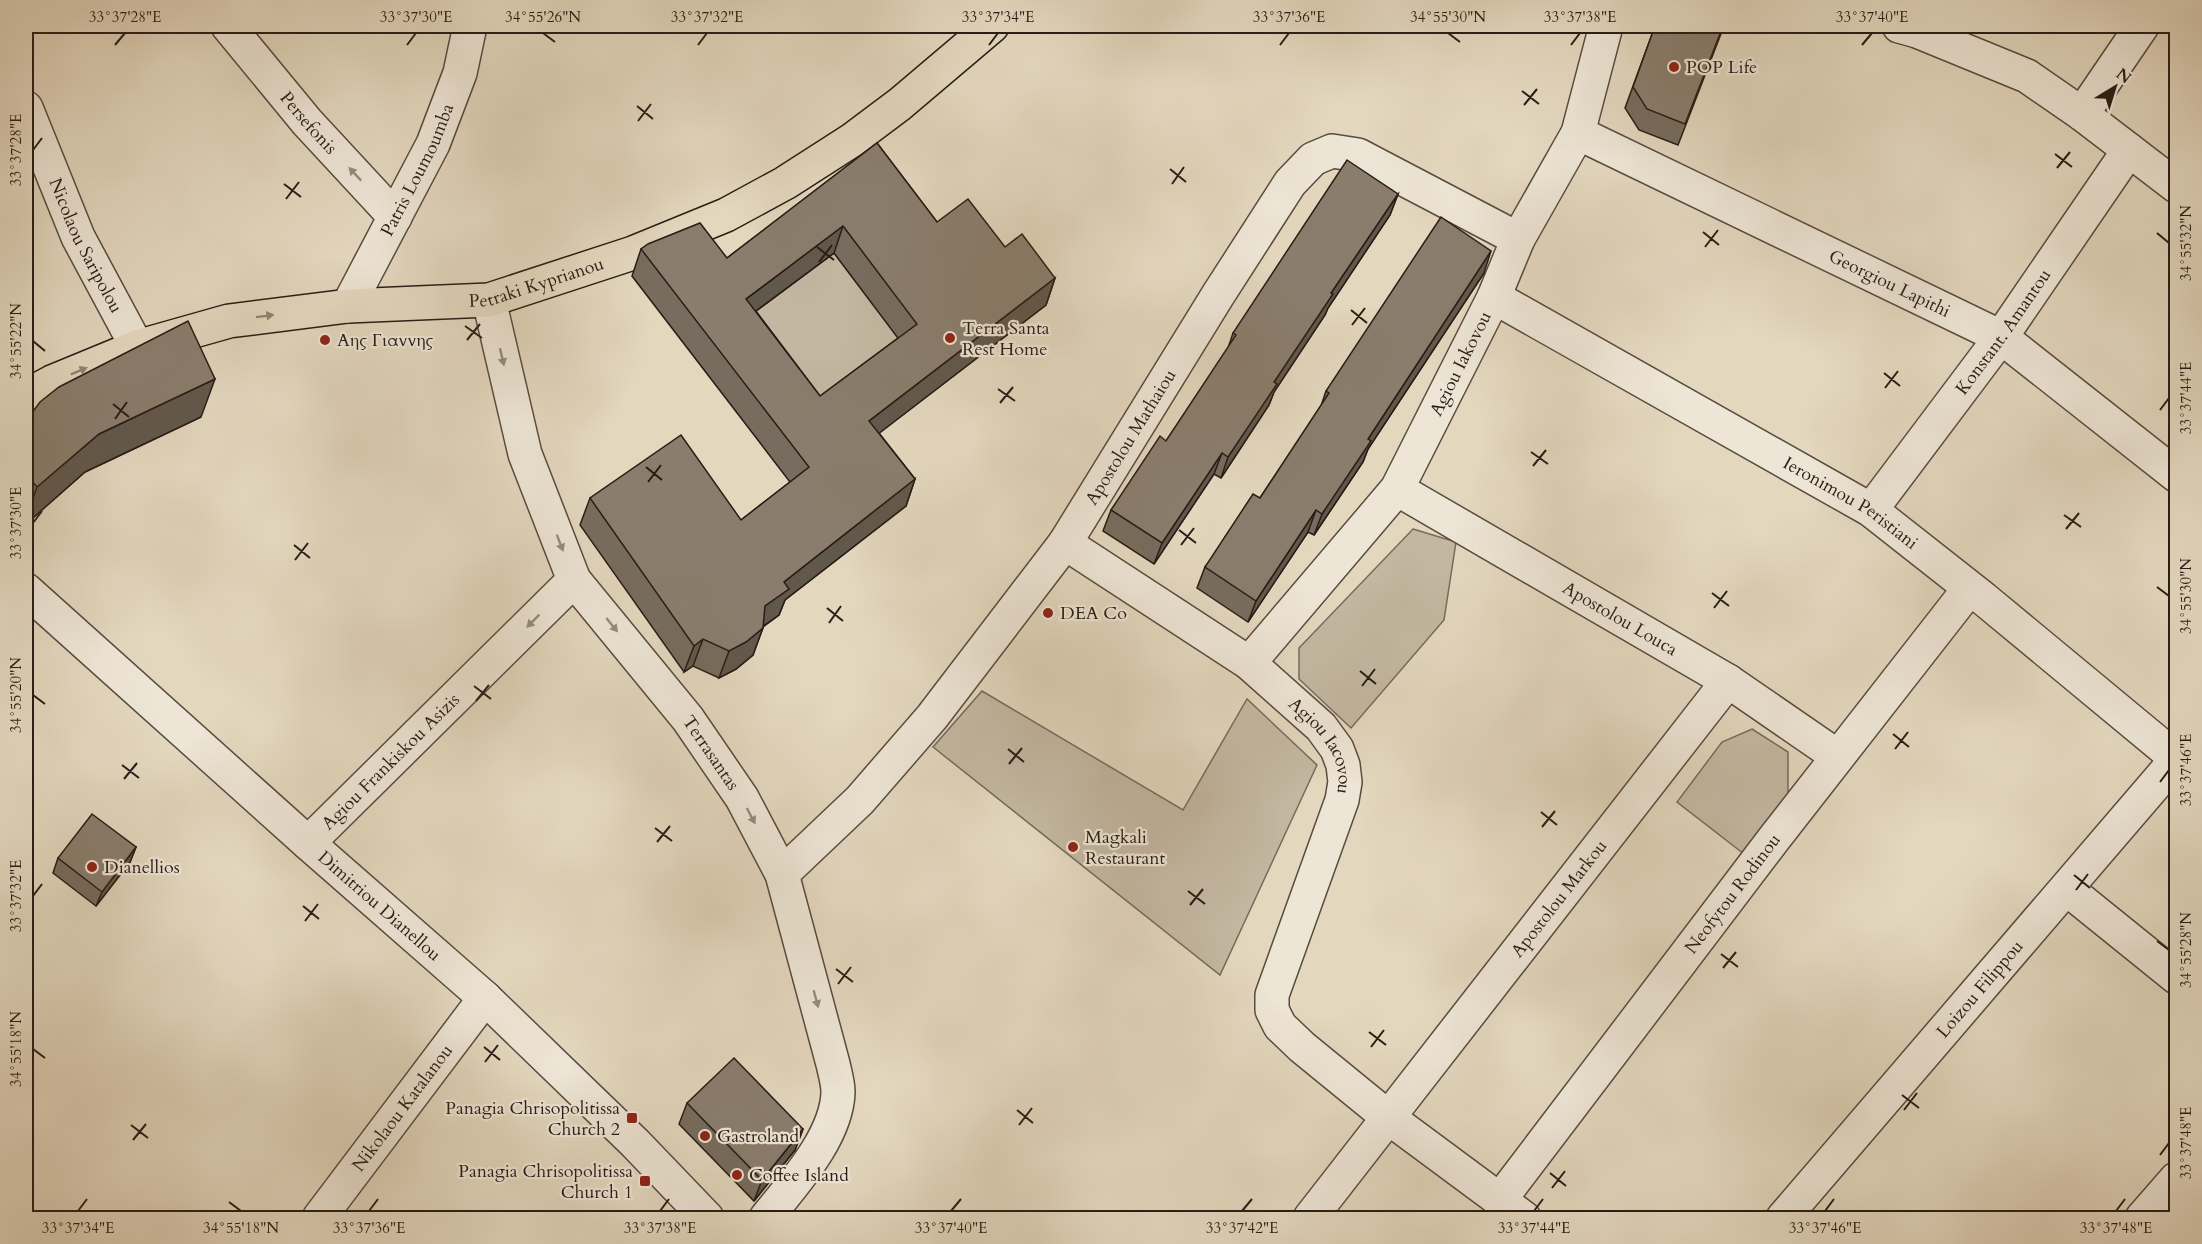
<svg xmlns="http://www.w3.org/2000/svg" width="2202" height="1244" font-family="Cardo,serif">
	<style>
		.green { fill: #c3b7a1; stroke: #766a5c; stroke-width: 1.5 }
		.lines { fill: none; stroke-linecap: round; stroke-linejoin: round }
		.minor-casing { stroke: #584b40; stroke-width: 36 }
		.major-casing { stroke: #291c16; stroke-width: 36 }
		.minor { stroke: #ede5d5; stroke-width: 33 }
		.major { stroke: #e3d7be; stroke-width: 33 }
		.wall { fill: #776c5e; stroke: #291c16; stroke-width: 1.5; fill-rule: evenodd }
		.shaded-wall { fill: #61584c; stroke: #291c16; stroke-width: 1.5 }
		.building { fill: #8a7d6d; stroke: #291c16; stroke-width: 1.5; fill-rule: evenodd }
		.oneway { fill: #958b7f }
		.oneway2 { fill: #8f8372 }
		.ticks { fill: none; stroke: #291c16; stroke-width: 2 }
		.poi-dot { fill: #8f2418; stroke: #ede5d5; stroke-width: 2 }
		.labels { text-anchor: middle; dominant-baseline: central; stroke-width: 4.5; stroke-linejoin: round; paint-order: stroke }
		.poi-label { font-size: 18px; fill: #291c16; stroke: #ede5d5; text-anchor: start }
		.street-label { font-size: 18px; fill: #291c16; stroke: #ede5d5 }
		.neatline { fill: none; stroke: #291c16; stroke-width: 2 }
		.ticks-label { font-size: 15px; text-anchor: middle; fill: #291c16 }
	</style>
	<rect width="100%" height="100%" fill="#e3d7be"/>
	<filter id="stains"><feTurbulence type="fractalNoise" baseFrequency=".00333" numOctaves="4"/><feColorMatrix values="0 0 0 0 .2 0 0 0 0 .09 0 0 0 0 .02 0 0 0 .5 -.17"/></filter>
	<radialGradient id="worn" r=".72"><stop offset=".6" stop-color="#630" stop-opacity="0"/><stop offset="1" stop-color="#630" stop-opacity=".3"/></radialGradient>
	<path class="green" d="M834 253 908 351 810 423 737 325Z
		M1413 529 1456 542 1444 620 1351 728 1299 679V648Z
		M982 691 1183 810 1247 699 1317 765 1220 975 933 747Z
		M1752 729 1788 752V796L1744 854 1677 802 1722 742Z"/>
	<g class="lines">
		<defs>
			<g id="minor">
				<path id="s1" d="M228 26 307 122 395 217"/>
				<path d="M1899 26 1917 31 2027 76 2082 114 2176 186"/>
				<path id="s2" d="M26 108 78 237 137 347"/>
				<path d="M2082 114 2142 26"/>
				<path id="s3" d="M1578 133 2001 337 2176 475"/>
				<path id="s4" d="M1494 297 1871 510 1984 599 2176 758"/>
				<path id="s5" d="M489 300 525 454 574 580 688 719 742 798 782 874 833 1064C835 1073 838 1083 838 1092 837 1137 793 1184 766 1218"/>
				<path id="s6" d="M348 306 433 144 460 73 470 26"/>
				<path id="s7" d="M1397 489 1728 681 1837 756"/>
				<path id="s8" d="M1871 510 2001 337 2129 150"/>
				<path id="s9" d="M1065 543 1249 663 1321 727 1337 749 1343 765 1345 782 1342 800 1272 995V1010L1280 1026 1302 1047 1389 1118 1524 1218"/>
				<path id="s10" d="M26 590 308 843 485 998 635 1143 707 1218"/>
				<path id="s11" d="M1249 663 1397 489 1494 297 1518 239 1578 133 1606 26"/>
				<path id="s12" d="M308 843 574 580"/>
				<path id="s13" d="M782 874 860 800 932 717 1065 543 1218 295 1290 183 1313 159 1332 151 1358 155 1518 239"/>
				<path d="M2067 889 2176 977"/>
				<path id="s14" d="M1499 1201 1773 840 1969 589"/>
				<path id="s15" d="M319 1218 485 998"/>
				<path id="s16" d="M1310 1218 1728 681"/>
				<path id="s17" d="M1783 1218 2176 760"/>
				<path d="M2142 1218 2176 1179"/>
			</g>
			<g id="major">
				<path id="s18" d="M26 396 52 382 137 347 229 321 348 306 489 300 633 253 726 215 785 183 852 140 900 104 992 26"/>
			</g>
		</defs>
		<use href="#minor" class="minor-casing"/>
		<use href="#major" class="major-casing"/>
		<use href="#minor" class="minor"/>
		<use href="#major" class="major"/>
	</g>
	<path class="wall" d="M1655 26H1724L1678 145 1639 130 1625 108Z
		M877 143 937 222 1005 247 1055 278 1046 305 879 433 915 479 906 506 785 600 779 615 763 627 753 655 736 669 719 678 693 666 684 672 580 525 590 498 741 520 790 482 632 276 641 249 727 258ZM834 253 898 338 820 396 756 311Z
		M1398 194 1390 215 1328 308 1325 315 1274 392 1269 405 1221 478 1214 474 1154 564 1103 531 1111 510 1166 441 1228 348 1233 333Z
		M1484 273 1368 449 1363 462 1314 535 1308 532 1248 622 1197 588 1205 567 1260 498 1321 406 1326 391Z
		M201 417 85 472 26 524V421Z
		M136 847 130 862 96 906 53 873 58 858Z
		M687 1103 803 1129 795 1150 754 1201 679 1124Z"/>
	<path class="shaded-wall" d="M1398 194 1390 215 1328 308 1325 315 1274 392 1269 405 1221 478 1228 457 1274 382 1331 293Z
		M843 226 834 253 737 325 746 299Z
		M1491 251 1484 273 1368 449 1363 462 1314 535 1322 514 1368 439Z
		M1055 278 1046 305 860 448 869 421Z
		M215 379 201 417 85 472 26 524V519L37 487 99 434Z
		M1222 453 1214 474 1154 564 1162 543Z
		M915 479 906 506 785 600 779 615 755 632 765 606 784 582Z
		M1316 510 1308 532 1248 622 1256 601Z
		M763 628 753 655 736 669 719 678 729 651Z
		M703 639 693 666 684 672 694 646Z
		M136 847 130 862 96 906 102 892Z
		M803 1129 795 1150 754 1201 762 1180Z"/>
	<path class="building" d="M1655 26H1723L1685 124 1647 109 1633 87Z
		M877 143 937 222 968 199 1005 247 1022 234 1055 278 869 421 915 479 784 582 789 589 765 606 763 628 746 642 729 651 703 639 694 646 590 498 681 435 741 520 809 467 641 249 648 244 700 223 727 258ZM843 226 917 324 820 396 746 299Z
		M1347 160 1398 194 1331 293 1333 294 1274 382 1277 384 1228 457 1222 453 1162 543 1111 510 1160 436 1166 441 1236 335 1233 333Z
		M1441 217 1491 251 1368 439 1371 441 1322 514 1316 510 1256 601 1205 567 1253 494 1260 498 1329 393 1326 391Z
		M188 321 215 379 99 434 37 487 26 474V421L40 402 59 387Z
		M92 814 136 847 102 892 58 858Z
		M734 1058 803 1129 762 1180 687 1103Z"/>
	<defs><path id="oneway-solid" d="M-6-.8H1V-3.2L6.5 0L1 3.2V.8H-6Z" transform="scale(1.5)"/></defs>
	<g class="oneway">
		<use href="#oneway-solid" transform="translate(355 174) rotate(-133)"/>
		<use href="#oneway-solid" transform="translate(502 357) rotate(77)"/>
		<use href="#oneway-solid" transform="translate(560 543) rotate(69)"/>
		<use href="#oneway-solid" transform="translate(533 621) rotate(135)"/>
		<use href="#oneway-solid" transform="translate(612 625) rotate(51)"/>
		<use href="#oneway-solid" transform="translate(751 816) rotate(62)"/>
		<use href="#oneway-solid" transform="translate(816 999) rotate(75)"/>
	</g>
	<g class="oneway2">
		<use href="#oneway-solid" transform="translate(265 316) rotate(-7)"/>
		<use href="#oneway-solid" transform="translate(79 371) rotate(-23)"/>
	</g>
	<path class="ticks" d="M543 33 555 42M1448 33 1460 42M115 45 125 33M407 45 416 33M698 45 707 33M989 45 998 33M1280 45 1289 33M1571 45 1580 33M1862 45 1872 33M1522 91 1539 104M1524 105 1537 89M637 106 653 119M638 121 651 104M33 150 42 138M2055 154 2072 167M2057 168 2070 152M1170 169 1186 182M284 184 301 197M1172 184 1184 167M286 199 299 182M1703 232 1719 245M2157 233 2169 243M817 247 834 260M1705 247 1718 230M819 262 832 245M1351 310 1367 323M1352 325 1365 308M465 326 482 338M467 340 480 324M33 341 45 351M1884 373 1900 386M1885 388 1898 371M998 389 1015 401M1000 403 1013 387M113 404 129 417M2160 410 2169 398M115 419 127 402M1531 452 1548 464M1533 466 1546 450M646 467 662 480M648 482 661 465M2064 515 2081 527M33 523 42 511M2066 529 2079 513M1179 530 1196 543M294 545 310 558M1181 545 1194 528M295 560 308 543M2157 587 2169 596M1712 593 1729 606M827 608 843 621M1714 608 1727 591M829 623 841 606M1360 671 1376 684M474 686 491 699M1362 686 1375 669M33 695 45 704M476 701 489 685M1893 734 1909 747M1008 749 1024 762M1895 749 1908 732M1009 764 1022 748M122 765 139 778M124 779 137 763M2160 782 2169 770M1541 812 1557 825M1542 827 1555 811M655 828 672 841M657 842 670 826M2074 875 2090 888M2076 890 2088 874M1188 891 1205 904M33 896 42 884M1190 905 1203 889M303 906 319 919M305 921 318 904M2157 941 2169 950M1721 954 1738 967M1723 968 1736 952M836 969 853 982M838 984 851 967M1369 1032 1386 1045M484 1047 500 1060M1371 1047 1384 1030M33 1049 45 1058M485 1062 498 1045M1902 1095 1919 1108M1017 1110 1033 1123M1904 1110 1917 1093M131 1125 148 1138M1019 1125 1032 1108M133 1140 146 1124M2160 1155 2169 1143M1550 1173 1566 1186M1552 1188 1565 1171M229 1202 241 1211M78 1211 87 1199M369 1211 378 1199M660 1211 669 1199M951 1211 961 1199M1242 1211 1252 1199M1534 1211 1543 1199M1825 1211 1834 1199M2116 1211 2125 1199"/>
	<g class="poi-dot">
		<circle cx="1674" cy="67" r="6"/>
		<circle cx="950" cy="338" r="6"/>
		<circle cx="325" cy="340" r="6"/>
		<circle cx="1048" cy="613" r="6"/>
		<circle cx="1073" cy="847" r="6"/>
		<circle cx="92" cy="867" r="6"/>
		<rect x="626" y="1112" width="12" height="12" rx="3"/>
		<circle cx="705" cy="1136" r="6"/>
		<circle cx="737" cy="1175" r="6"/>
		<rect x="639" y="1175" width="12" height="12" rx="3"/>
	</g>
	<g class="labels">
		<g class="poi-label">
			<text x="1686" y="67">POP Life</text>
			<text x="962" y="328">Terra Santa<tspan x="962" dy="21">Rest Home</tspan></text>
			<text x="337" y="340">Αης Γιαννης</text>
			<text x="1060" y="613">DEA Co</text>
			<text x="1085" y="837">Magkali<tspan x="1085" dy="21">Restaurant</tspan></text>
			<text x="104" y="867">Dianellios</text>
			<text x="620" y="1108" text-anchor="end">Panagia Chrisopolitissa<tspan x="620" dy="21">Church 2</tspan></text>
			<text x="717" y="1136">Gastroland</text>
			<text x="633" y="1171" text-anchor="end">Panagia Chrisopolitissa<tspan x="633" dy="21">Church 1</tspan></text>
			<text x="749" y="1175">Coffee Island</text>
		</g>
		<g class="street-label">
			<text stroke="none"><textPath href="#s1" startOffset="126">Persefonis</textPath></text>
			<text stroke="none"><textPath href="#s6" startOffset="153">Patris Loumoumba</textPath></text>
			<text stroke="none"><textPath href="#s2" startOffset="150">Nicolaou Saripolou</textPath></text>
			<text stroke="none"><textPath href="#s18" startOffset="528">Petraki Kyprianou</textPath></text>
			<text stroke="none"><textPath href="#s3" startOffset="346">Georgiou Lapithi</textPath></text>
			<text stroke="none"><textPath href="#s8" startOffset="222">Konstant. Amantou</textPath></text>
			<text stroke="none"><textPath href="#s11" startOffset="369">Agiou Iakovou</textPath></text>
			<text stroke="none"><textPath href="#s13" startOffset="561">Apostolou Mathaiou</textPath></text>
			<text stroke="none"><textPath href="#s4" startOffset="412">Ieronimou Peristiani</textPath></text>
			<text stroke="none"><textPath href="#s7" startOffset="258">Apostolou Louca</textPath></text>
			<text stroke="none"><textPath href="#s9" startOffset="333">Agiou Iacovou</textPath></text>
			<text stroke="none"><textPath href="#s5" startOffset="514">Terrasantas</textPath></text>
			<text stroke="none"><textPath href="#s12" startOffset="116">Agiou Frankiskou Asizis</textPath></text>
			<text stroke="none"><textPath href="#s14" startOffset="386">Neofytou Rodinou</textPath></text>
			<text stroke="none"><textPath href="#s16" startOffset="405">Apostolou Markou</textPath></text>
			<text stroke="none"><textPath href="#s10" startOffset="474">Dimitriou Dianellou</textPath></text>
			<text stroke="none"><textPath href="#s17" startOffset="302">Loizou Filippou</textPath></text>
			<text stroke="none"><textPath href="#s15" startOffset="138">Nikolaou Katalanou</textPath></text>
		</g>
	</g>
	<rect width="2202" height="1244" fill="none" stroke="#e3d7be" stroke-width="66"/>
	<g transform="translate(2115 87) rotate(38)" stroke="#ede5d5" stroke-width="4.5" paint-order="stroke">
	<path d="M0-4.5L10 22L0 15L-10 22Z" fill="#291c16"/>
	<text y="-9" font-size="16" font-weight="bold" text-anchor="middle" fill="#291c16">N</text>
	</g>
	<rect x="33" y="33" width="2136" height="1178" class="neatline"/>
	<g class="ticks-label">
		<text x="125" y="22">33°37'28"E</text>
		<text x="416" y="22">33°37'30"E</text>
		<text x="543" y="22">34°55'26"N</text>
		<text x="707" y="22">33°37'32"E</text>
		<text x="998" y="22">33°37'34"E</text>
		<text x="1289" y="22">33°37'36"E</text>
		<text x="1448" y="22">34°55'30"N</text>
		<text x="1580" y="22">33°37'38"E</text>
		<text x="1872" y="22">33°37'40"E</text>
		<text transform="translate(16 150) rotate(-90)" y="5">33°37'28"E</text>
		<text transform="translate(2186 243) rotate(-90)" y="5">34°55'32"N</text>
		<text transform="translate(16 341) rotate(-90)" y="5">34°55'22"N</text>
		<text transform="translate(2186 398) rotate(-90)" y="5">33°37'44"E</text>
		<text transform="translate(16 523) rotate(-90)" y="5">33°37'30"E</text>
		<text transform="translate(2186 596) rotate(-90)" y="5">34°55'30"N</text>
		<text transform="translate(16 695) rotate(-90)" y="5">34°55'20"N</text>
		<text transform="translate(2186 770) rotate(-90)" y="5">33°37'46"E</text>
		<text transform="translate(16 896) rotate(-90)" y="5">33°37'32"E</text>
		<text transform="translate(2186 950) rotate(-90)" y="5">34°55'28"N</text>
		<text transform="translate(16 1049) rotate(-90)" y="5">34°55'18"N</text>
		<text transform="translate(2186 1143) rotate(-90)" y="5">33°37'48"E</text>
		<text x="78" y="1233">33°37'34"E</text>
		<text x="241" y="1233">34°55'18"N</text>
		<text x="369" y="1233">33°37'36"E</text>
		<text x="660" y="1233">33°37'38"E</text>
		<text x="951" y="1233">33°37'40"E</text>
		<text x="1242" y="1233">33°37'42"E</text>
		<text x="1534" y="1233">33°37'44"E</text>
		<text x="1825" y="1233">33°37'46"E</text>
		<text x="2116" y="1233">33°37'48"E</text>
	</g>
	<rect width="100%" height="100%" filter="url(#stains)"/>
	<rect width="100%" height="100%" fill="url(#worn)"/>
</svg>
